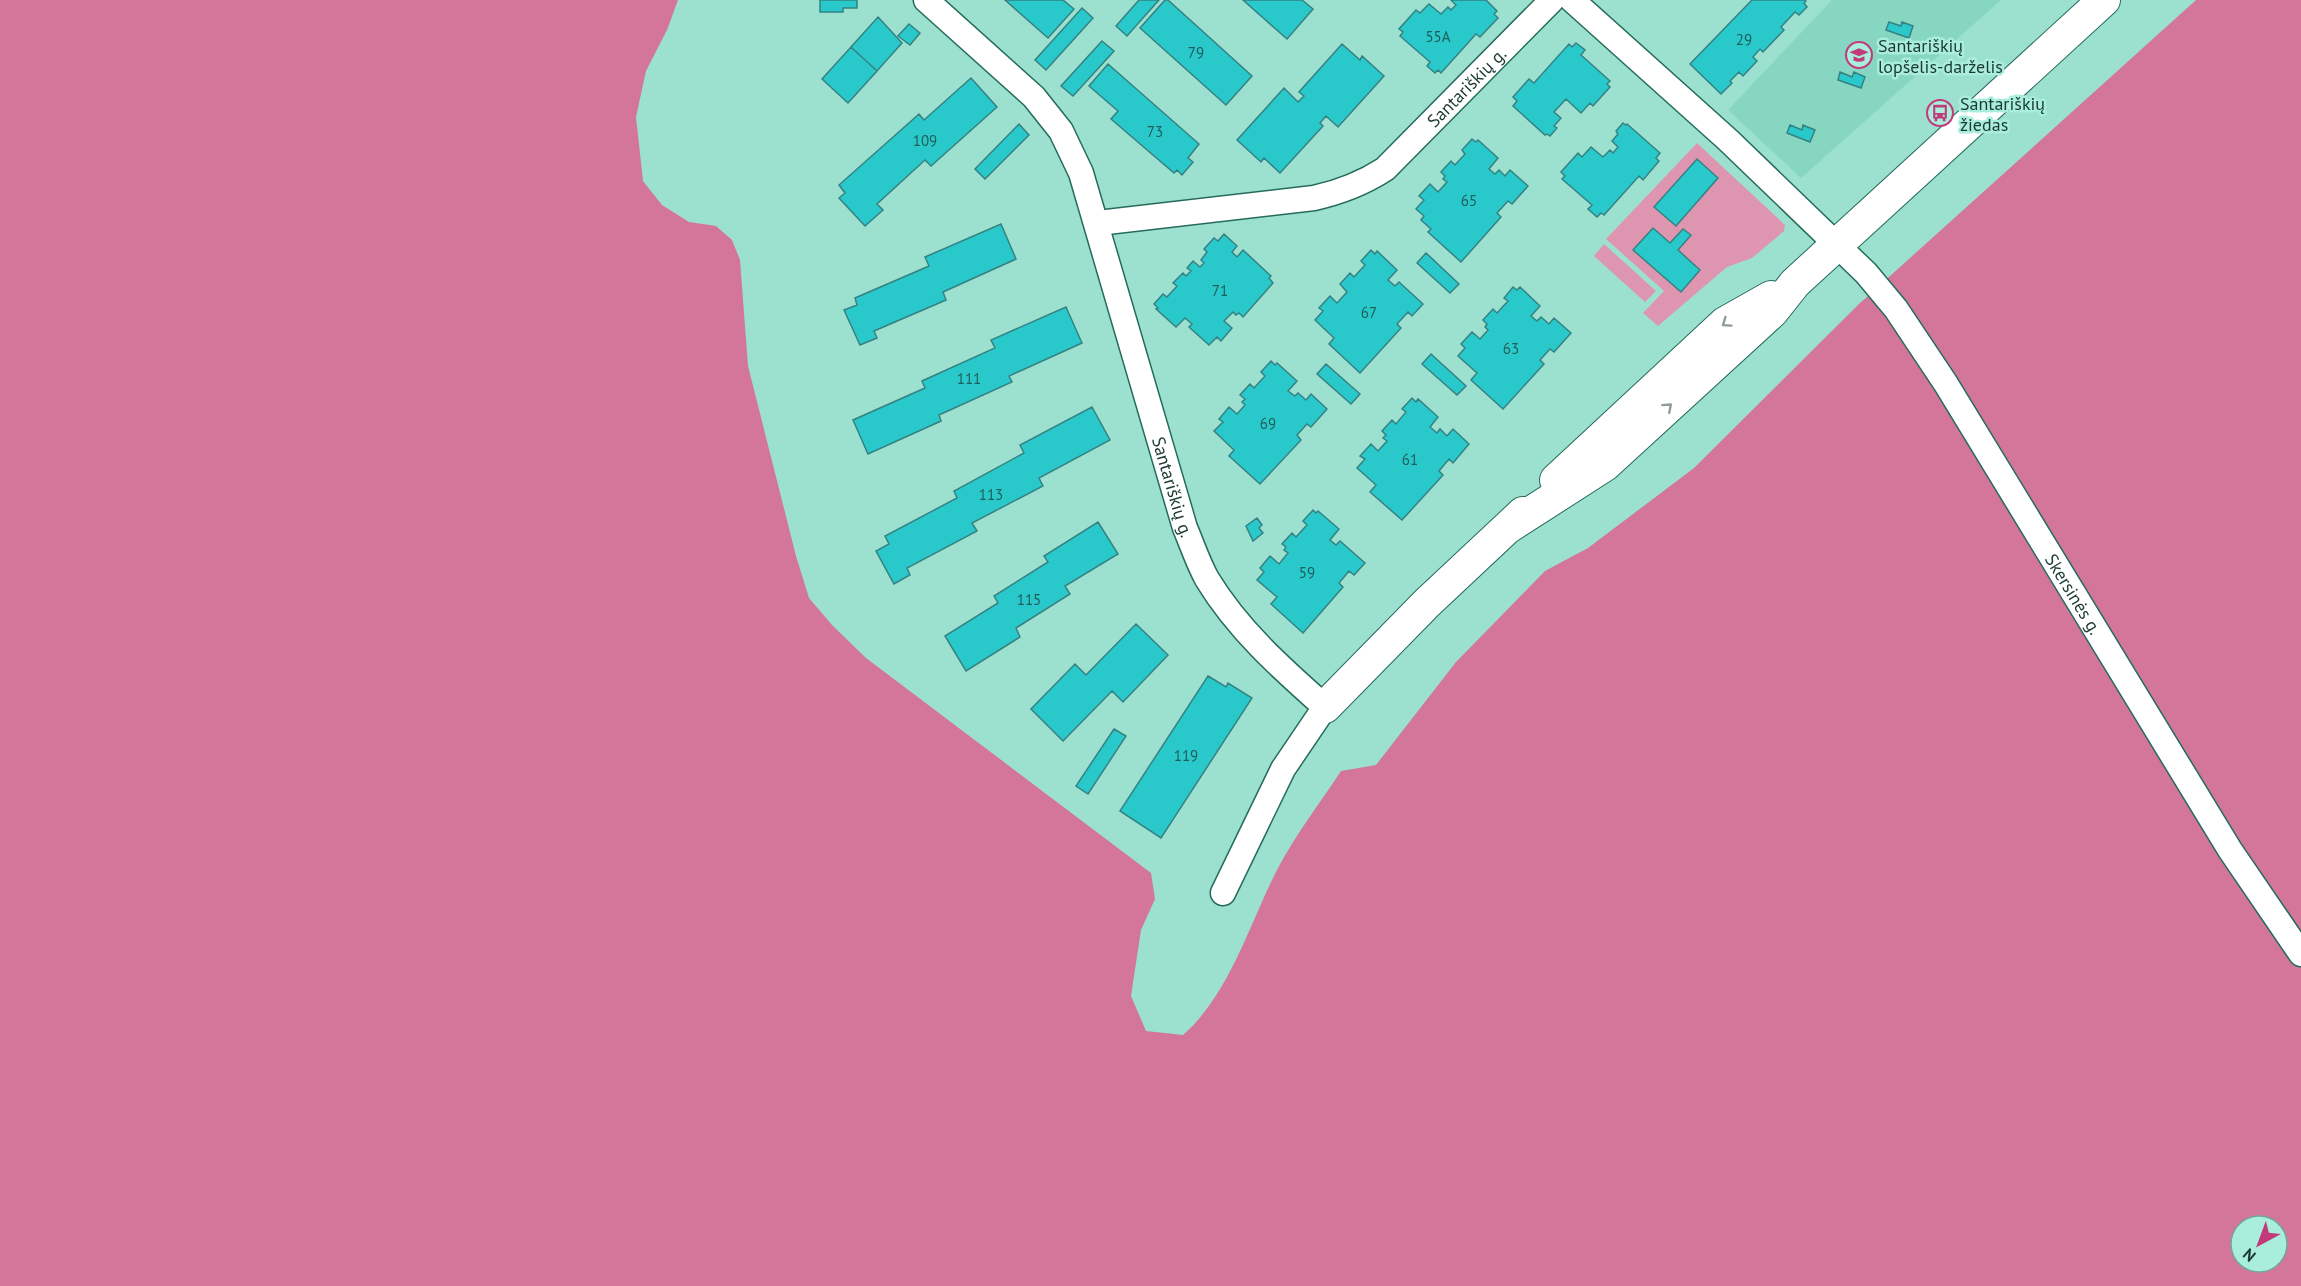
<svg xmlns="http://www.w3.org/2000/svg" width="2301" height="1286" font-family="'PT Sans',sans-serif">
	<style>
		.built { fill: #86d6c2 }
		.green { fill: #de96b0 }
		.forest { fill: #d3769a; fill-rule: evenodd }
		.building { fill: #29c9cb; stroke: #368182; stroke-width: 1.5 }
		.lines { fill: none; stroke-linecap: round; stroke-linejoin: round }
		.minor-casing { stroke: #256b5c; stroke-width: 27 }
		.major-casing { stroke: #256b5c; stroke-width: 34 }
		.minor { stroke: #fff; stroke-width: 24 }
		.major { stroke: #fff; stroke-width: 32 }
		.oneway { stroke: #8e9c98 }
		.labels { text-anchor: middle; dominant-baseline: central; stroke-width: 5; stroke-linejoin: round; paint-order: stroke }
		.number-label { font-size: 15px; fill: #1f5d58 }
		.poi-label { font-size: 18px; fill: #1c3932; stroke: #a9eedc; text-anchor: start }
		.street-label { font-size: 18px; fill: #1c3932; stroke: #a9eedc }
	</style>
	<rect width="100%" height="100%" fill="#9ce1cf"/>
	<path class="built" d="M1832 0H2001L1801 178 1728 110Z"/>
	<path class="green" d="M1697 143 1785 225 1784 231 1752 258 1727 267 1658 326 1643 313 1664 291 1606 239Z
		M1604 244 1656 291 1645 302 1594 256Z"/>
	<path class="forest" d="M0 0H678L667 30 646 71 636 117 643 181 662 205 689 222 716 226 732 240 740 260 748 366 796 556 809 598 832 625 866 658 1151 873 1155 899 1141 930 1131 996 1146 1031 1183 1035C1230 994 1250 922 1278 868 1296 834 1320 803 1341 771L1376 765 1456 662 1545 571 1588 548 1694 468 1859 304 2196 0H2301V1286H0ZM2241 1226H2277V1262H2241Z"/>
	<path class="building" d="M820 0H857V8H843V12H820Z
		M1005 0H1063L1074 9 1048 38Z
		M1139 0H1159L1127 36 1116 26Z
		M1165 0H1168L1252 76 1226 105 1140 28Z
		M1243 0H1302L1313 9 1287 39Z
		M1451 0H1486L1497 11 1494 14 1498 18 1480 37 1476 34 1441 73 1438 70 1435 73 1427 66 1430 62 1400 36 1403 32 1399 29 1416 10 1420 13 1429 4 1441 14 1448 7 1451 10 1456 5Z
		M1752 0H1805L1806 1 1804 3 1807 7 1799 15 1795 12 1781 27 1784 30 1763 52 1760 49 1753 57 1757 61 1743 76 1739 72 1730 81 1732 83 1721 94 1690 64Z
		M1082 8 1093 18 1046 70 1035 60Z
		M878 17 902 43 877 71 851 47Z
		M1889 22 1901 26 1902 22 1913 26 1909 38 1886 30Z
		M909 24 920 33 910 45 898 36Z
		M1102 41 1114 51 1073 96 1061 86Z
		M1576 43 1585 50 1581 55 1610 81 1607 84 1610 87 1593 106 1590 103 1581 113 1566 99 1554 112 1561 118 1554 126 1557 128 1550 136 1547 134 1545 135 1513 106 1517 101 1513 97 1529 79 1534 83 1569 44 1572 47Z
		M1342 44 1360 60 1362 56 1384 76 1338 127 1326 116 1320 123 1323 126 1280 173 1264 158 1261 162 1237 140 1284 88 1298 102 1304 96 1299 92Z
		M851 47 877 71 848 103 822 79Z
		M1108 64 1199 144 1188 158 1193 162 1182 175 1177 170 1174 173 1111 119 1118 111 1089 86Z
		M1840 72 1852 77 1854 72 1865 77 1861 88 1838 80Z
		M971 78 997 107 931 166 925 160 877 204 883 210 865 226 839 198 845 193 839 185 919 114 924 120Z
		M1623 123 1626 125 1627 124 1660 153 1656 158 1659 161 1643 180 1639 176 1604 215 1601 213 1597 217 1588 209 1592 205 1562 179 1565 176 1561 172 1578 153 1582 157 1591 147 1603 157 1610 150 1613 153 1618 147 1612 141 1618 134 1616 131Z
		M1019 124 1029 135 985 179 975 169Z
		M1790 125 1802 130 1803 125 1815 130 1810 142 1787 133Z
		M1472 139 1476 142 1478 140 1498 158 1489 169 1495 174 1499 170 1505 176 1510 170 1528 186 1512 204 1508 201 1497 213 1501 217 1461 262 1428 232 1431 229 1421 220 1424 216 1416 209 1424 200 1419 196 1430 184 1438 192 1447 182 1443 179 1445 176 1441 172 1451 161 1455 165 1465 154 1462 150Z
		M1697 159 1718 178 1676 226 1654 207Z
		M1001 224 1016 259 943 292 946 300 874 331 877 338 860 345 844 310 857 305 855 298 929 266 925 257Z
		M1653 228 1670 243 1683 229 1691 235 1678 250 1700 270 1681 292 1633 250Z
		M1224 234 1237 246 1232 252 1237 257 1243 250 1271 276 1269 278 1273 283 1243 317 1239 313 1236 315 1233 312 1224 321 1232 328 1221 341 1217 337 1209 345 1189 327 1192 324 1185 318 1176 327 1156 309 1158 308 1154 304 1163 294 1167 297 1177 286 1173 283 1183 273 1186 276 1191 271 1187 268 1193 261 1200 267 1204 263 1201 260 1207 252 1204 249 1214 238 1218 241Z
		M1371 250 1375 254 1377 251 1397 270 1388 280 1395 286 1399 282 1423 304 1412 316 1408 312 1397 324 1401 328 1360 373 1329 344 1334 338 1315 320 1323 311 1319 308 1330 296 1337 303 1347 292 1340 284 1350 273 1354 277 1365 265 1361 261Z
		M1426 253 1459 284 1450 293 1417 263Z
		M1513 287 1517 290 1520 287 1540 306 1531 316 1537 321 1541 317 1549 324 1554 318 1571 333 1554 352 1550 349 1540 360 1544 364 1503 409 1471 380 1477 373 1458 356 1465 348 1461 344 1472 332 1480 339 1488 330 1485 327 1487 324 1483 320 1493 309 1497 313 1508 301 1504 298Z
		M1066 307 1082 343 1009 376 1012 382 939 415 941 421 868 454 853 420 925 388 922 381 995 348 991 340Z
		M1431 354 1466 386 1457 395 1422 364Z
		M1271 361 1275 365 1277 363 1297 381 1288 391 1295 396 1298 393 1306 400 1311 394 1327 409 1311 427 1307 424 1297 435 1301 440 1260 484 1229 456 1234 450 1214 431 1223 422 1219 419 1229 407 1237 414 1245 405 1242 402 1245 399 1240 395 1250 384 1254 388 1265 376 1261 372Z
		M1326 364 1360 394 1351 404 1317 374Z
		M1412 398 1416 402 1418 399 1438 417 1430 427 1437 433 1440 429 1447 436 1453 429 1469 444 1453 463 1449 459 1439 471 1443 475 1402 520 1370 492 1376 485 1357 468 1365 459 1360 456 1371 444 1378 451 1387 441 1383 438 1386 435 1382 431 1392 420 1396 424 1406 412 1402 409Z
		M1092 407 1110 440 1039 478 1043 486 972 523 977 531 907 568 910 575 894 584 876 551 889 544 885 536 957 498 954 491 1024 453 1020 445Z
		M1313 510 1316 513 1318 511 1339 529 1330 540 1336 545 1340 541 1365 563 1354 575 1349 571 1339 583 1343 587 1303 633 1271 604 1277 597 1257 580 1264 572 1260 568 1270 556 1279 564 1288 553 1284 550 1286 547 1282 544 1292 533 1296 537 1307 525 1303 521Z
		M1257 518 1262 525 1259 528 1263 533 1253 541 1246 526Z
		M1098 522 1118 554 1065 586 1070 594 1016 628 1020 637 966 671 945 636 998 603 994 596 1048 562 1044 556Z
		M1136 624 1168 655 1123 702 1112 691 1063 741 1031 709 1075 664 1086 675Z
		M1208 676 1226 687 1228 683 1252 698 1161 838 1120 811Z
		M1114 729 1126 736 1088 794 1076 786Z"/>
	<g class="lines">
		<defs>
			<g id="minor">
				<path id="s1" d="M926 0 1034 97 1061 131 1081 173 1185 528C1192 544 1198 563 1207 579 1238 630 1281 668 1325 707L1283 769 1223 893"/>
				<path id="s2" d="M1572 0 1728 140 1866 273 1896 309 1946 384 2230 850 2301 954"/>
				<path id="s3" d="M1098 223 1314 198C1341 192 1362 184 1385 169L1552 0"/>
			</g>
			<path id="major" d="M1556 480 1725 323 1771 297
				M1507 528 1605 465 1772 312 1795 283 2104 0
				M1325 707 1427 603 1523 513"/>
		</defs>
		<use href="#minor" class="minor-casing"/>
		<use href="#major" class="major-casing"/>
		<use href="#minor" class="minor"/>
		<use href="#major" class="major"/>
	</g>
	<defs><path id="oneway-chevron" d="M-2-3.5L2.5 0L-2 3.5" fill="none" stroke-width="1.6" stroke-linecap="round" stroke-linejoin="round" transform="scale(1.5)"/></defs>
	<g class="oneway">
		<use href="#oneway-chevron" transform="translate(1726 323) rotate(145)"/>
		<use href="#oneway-chevron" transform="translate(1668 407) rotate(-42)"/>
	</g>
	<defs>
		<symbol id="school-ring" viewBox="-11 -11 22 22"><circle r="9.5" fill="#a9eedc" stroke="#c23a79" stroke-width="1.5"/><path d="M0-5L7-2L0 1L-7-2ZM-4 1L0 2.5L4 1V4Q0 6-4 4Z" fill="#c23a79"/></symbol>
		<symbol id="bus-ring" viewBox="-11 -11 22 22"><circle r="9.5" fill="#a9eedc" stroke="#c23a79" stroke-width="1.5"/><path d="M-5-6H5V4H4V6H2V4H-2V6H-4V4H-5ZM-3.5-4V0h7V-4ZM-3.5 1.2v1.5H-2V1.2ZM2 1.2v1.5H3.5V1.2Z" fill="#c23a79"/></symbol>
	</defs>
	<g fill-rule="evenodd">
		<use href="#school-ring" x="1844" y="40" width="30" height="30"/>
		<use href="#bus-ring" x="1925" y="98" width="30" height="30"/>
	</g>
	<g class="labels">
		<g class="number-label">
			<text x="1438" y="36">55A</text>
			<text x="1744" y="39">29</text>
			<text x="1196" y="52">79</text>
			<text x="1155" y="131">73</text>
			<text x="925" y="140">109</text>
			<text x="1469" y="200">65</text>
			<text x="1220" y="290">71</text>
			<text x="1369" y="312">67</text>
			<text x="1511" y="348">63</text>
			<text x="969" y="378">111</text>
			<text x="1268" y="423">69</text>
			<text x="1410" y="459">61</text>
			<text x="991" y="494">113</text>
			<text x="1307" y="572">59</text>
			<text x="1029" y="599">115</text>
			<text x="1186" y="755">119</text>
		</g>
		<g class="poi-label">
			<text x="1878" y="45">Santariškių<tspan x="1878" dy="21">lopšelis-darželis</tspan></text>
			<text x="1960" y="103">Santariškių<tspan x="1960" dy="21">žiedas</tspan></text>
		</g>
		<g class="street-label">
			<text stroke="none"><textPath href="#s3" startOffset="410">Santariškių g.</textPath></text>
			<text stroke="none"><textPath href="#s1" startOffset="562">Santariškių g.</textPath></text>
			<text stroke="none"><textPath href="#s2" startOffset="784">Skersinės g.</textPath></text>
		</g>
	</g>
	<g transform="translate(2259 1244) rotate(221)"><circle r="28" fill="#a9eedc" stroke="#71a698" stroke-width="1.5"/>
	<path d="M0-4.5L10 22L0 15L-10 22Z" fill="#c23a79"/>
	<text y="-9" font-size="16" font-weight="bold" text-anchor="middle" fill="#1c3932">N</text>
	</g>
</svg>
